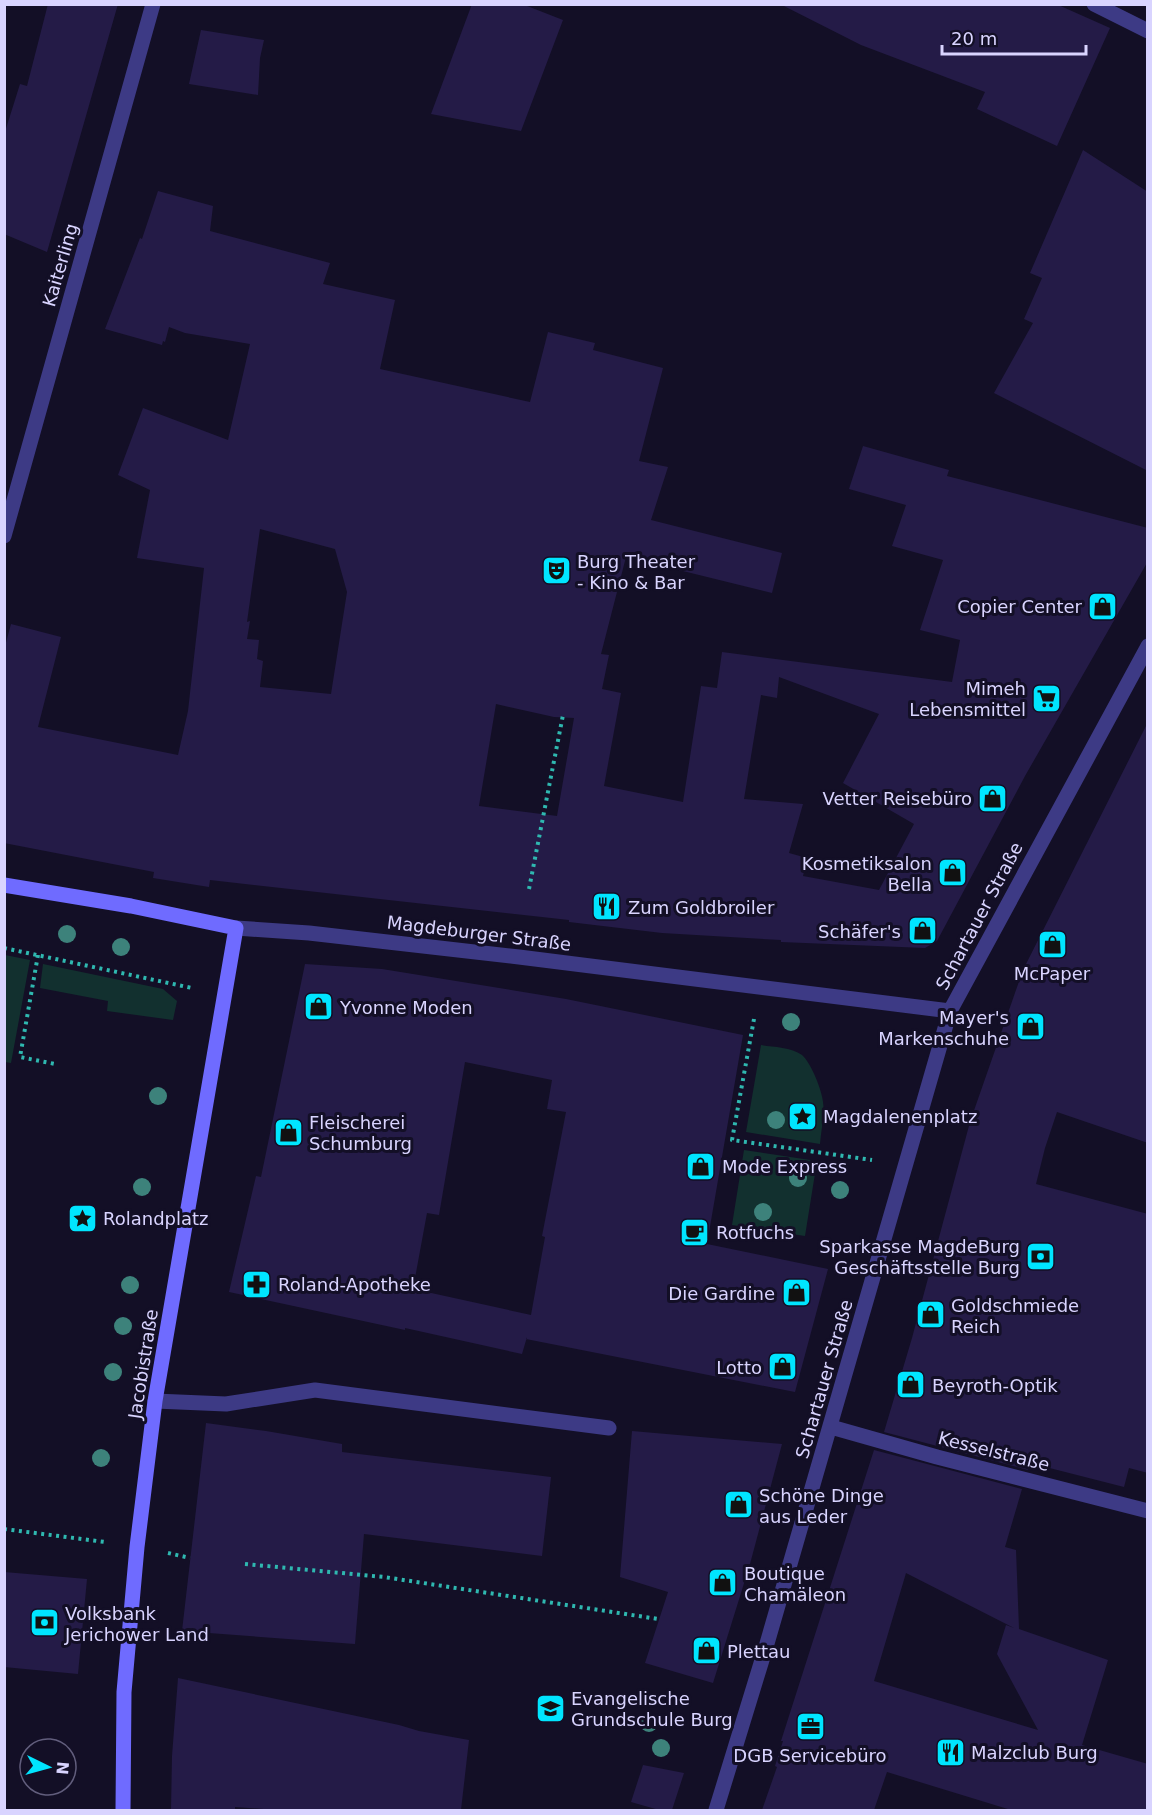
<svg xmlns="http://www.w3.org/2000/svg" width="1152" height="1815" font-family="'DejaVu Sans',sans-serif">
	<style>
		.green { fill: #12302f }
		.building { fill: #241b47; fill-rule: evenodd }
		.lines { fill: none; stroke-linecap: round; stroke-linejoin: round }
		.path { stroke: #2fb8b0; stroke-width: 4; stroke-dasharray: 3 4.5; stroke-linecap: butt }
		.lane { stroke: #3d3a85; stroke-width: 15 }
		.street { stroke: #3d3a85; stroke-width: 15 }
		.secondary { stroke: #6f6bff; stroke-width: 15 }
		.tree { fill: #3d827b }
		.labels { text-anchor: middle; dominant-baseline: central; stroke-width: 6; stroke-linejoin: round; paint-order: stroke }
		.street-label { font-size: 18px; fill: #d9d4ff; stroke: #130f26 }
		.poi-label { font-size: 18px; fill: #d9d4ff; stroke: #130f26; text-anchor: start }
	</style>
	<rect width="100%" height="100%" fill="#130f26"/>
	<path class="green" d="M5 955 30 960 11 1063 5 1062Z
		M43 964 163 989 177 1001 173 1020 107 1011 108 1001 40 988Z
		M761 1045C773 1047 791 1047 802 1055 811 1063 822 1090 823 1102 825 1115 821 1130 820 1144L746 1132Z
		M744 1150 817 1161 805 1236 732 1225Z"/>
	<path class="building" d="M48 4H118L47 252 4 234V135L20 84 27 86Z
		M472 4H522L563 20 521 131 431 114Z
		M780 4H1056L1110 28 1057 146 977 109 985 92 861 45Z
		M201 30 264 40 260 58 258 95 189 84Z
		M1083 150 1148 192V471L994 393 1033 323 1024 319 1042 278 1030 273Z
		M158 191 213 206 210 231 330 263 323 284 395 300 380 369 530 402 548 332 595 343 593 350 663 368 639 461 668 467 651 520 782 553 772 593 626 557 601 654 609 655 602 689 621 693 604 786 683 802 701 686 717 688 722 652 952 682 960 640 920 630 943 560 892 546 906 505 849 489 863 446 949 470 947 476 1148 528V561L1025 776 937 941 925 948 781 942V940L662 933 569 922V920L210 880 209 887 153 878 154 872 4 843V650L11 624 61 637 38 727 178 755 188 711 204 568 137 558 150 490 118 475 143 408 228 440 250 344 185 333 169 327 165 342 163 341 162 345 105 329 140 238 142 239ZM260 529 335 549 347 592 331 694 260 687 263 661 257 659 259 640 247 639 250 621 247 622ZM779 677 879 714 843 783 914 824 879 890 803 876 807 858 789 853 803 804 744 799 761 695 777 698ZM496 704 554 717 574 718 557 816 479 806Z
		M1148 722V1143L1057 1112 1045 1148 1036 1184 1148 1214V1473L1129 1468 1124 1487 1030 1463 1028 1470 884 1432 912 1338 970 1122 1023 970Z
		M305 964 382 969 566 999 743 1035 707 1244 828 1269 795 1392 526 1339 527 1337 522 1354 405 1328V1330L229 1292 256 1176 261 1177ZM465 1062 552 1080 547 1109 566 1112 542 1236 545 1237 531 1315 413 1289 427 1213 439 1215Z
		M206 1423 266 1431 342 1444V1452L551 1477 542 1556 364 1534 355 1644 182 1631Z
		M632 1431 782 1444 750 1564 713 1683 645 1663 668 1592 620 1577Z
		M874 1450 1022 1489 1005 1547 1016 1550 1019 1629 1108 1660 1082 1745 1148 1764V1810H1011L887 1772 874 1810H762L777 1767 775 1766 783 1741H781ZM906 1573 1014 1628 1006 1625 997 1654 1038 1730 874 1681Z
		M4 1572 87 1579 78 1674 4 1667Z
		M178 1678 399 1725 419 1731 469 1740 461 1810H277L235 1807V1810H171L172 1756Z
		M643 1765 684 1773 672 1810H659L631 1802Z"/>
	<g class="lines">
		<path class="path" d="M529 889 563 715
			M4 948 192 988
			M38 955 20 1057 55 1064
			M754 1019 732 1140 872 1160
			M4 1529 105 1542
			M168 1553 190 1558
			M245 1564 384 1577 658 1619"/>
		<path class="lane" d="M155 1401 226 1404 315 1390 609 1428"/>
		<path class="street" d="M1094 4 1148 31
			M4 536 153 4
			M236 928 309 933 519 957 950 1011
			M831 1427 937 1457 1148 1511
			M716 1810 766 1647 950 1011 1148 646"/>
		<path class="secondary" d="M4 885 131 906 236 928 155 1401 137 1547 124 1692 123 1810"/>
	</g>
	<g class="tree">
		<circle cx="67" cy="934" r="9"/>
		<circle cx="121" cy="947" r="9"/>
		<circle cx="791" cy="1022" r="9"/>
		<circle cx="158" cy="1096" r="9"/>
		<circle cx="776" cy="1120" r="9"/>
		<circle cx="798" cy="1178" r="9"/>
		<circle cx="142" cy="1187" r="9"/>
		<circle cx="840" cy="1190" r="9"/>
		<circle cx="763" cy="1212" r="9"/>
		<circle cx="130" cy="1285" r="9"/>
		<circle cx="123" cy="1326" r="9"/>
		<circle cx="113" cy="1372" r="9"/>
		<circle cx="101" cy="1458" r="9"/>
		<circle cx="649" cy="1723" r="9"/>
		<circle cx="661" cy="1748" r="9"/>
	</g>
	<defs>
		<symbol id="theatre-square" viewBox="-11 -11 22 22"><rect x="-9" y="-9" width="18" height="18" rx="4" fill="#00e5ff" stroke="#130f26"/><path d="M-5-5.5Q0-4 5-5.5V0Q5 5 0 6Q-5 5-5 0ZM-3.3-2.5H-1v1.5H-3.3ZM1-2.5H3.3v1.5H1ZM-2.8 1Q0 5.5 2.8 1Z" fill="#111"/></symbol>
		<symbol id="shop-square" viewBox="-11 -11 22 22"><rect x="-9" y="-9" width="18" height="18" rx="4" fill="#00e5ff" stroke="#130f26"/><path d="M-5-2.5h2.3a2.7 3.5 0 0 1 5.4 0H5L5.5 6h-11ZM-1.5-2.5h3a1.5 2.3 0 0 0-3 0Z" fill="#111"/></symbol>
		<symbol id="supermarket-square" viewBox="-11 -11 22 22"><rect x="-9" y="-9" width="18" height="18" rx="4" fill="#00e5ff" stroke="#130f26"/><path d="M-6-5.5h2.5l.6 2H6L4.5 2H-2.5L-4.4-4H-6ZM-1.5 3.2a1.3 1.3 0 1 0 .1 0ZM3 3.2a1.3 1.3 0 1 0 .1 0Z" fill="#111"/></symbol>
		<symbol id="restaurant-square" viewBox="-11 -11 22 22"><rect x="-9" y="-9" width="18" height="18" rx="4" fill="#00e5ff" stroke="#130f26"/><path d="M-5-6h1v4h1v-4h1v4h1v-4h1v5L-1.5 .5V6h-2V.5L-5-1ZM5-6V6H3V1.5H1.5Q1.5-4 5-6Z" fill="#111"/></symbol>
		<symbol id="sight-square" viewBox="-11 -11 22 22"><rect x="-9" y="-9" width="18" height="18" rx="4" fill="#00e5ff" stroke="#130f26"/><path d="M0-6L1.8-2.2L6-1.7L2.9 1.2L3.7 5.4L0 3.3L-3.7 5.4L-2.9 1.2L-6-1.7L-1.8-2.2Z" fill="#111"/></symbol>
		<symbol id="cafe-square" viewBox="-11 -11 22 22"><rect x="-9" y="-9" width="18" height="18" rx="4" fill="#00e5ff" stroke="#130f26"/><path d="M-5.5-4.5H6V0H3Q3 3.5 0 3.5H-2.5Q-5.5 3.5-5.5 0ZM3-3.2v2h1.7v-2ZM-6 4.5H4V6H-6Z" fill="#111"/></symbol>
		<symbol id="bank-square" viewBox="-11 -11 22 22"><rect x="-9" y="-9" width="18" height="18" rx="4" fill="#00e5ff" stroke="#130f26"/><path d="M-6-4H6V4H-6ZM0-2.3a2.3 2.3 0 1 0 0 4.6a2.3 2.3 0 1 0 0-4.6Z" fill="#111"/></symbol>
		<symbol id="pharmacy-square" viewBox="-11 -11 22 22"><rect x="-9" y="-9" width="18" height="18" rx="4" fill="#00e5ff" stroke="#130f26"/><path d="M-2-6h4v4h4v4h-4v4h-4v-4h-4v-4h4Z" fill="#111"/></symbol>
		<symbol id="school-square" viewBox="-11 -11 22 22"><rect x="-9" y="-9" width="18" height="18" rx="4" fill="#00e5ff" stroke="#130f26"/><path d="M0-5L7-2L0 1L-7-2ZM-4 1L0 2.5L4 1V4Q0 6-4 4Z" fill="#111"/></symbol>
		<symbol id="office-square" viewBox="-11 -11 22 22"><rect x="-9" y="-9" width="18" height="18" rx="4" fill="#00e5ff" stroke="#130f26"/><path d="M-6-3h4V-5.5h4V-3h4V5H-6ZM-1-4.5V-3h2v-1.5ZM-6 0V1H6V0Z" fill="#111"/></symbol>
	</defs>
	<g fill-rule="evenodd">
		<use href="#theatre-square" x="540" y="554" width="33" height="33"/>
		<use href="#shop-square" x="1086" y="590" width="33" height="33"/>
		<use href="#supermarket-square" x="1030" y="682" width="33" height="33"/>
		<use href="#shop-square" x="976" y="782" width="33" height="33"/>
		<use href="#shop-square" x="936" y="856" width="33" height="33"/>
		<use href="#restaurant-square" x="590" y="890" width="33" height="33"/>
		<use href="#shop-square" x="906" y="914" width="33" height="33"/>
		<use href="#shop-square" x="1036" y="928" width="33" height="33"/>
		<use href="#shop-square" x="302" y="990" width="33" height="33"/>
		<use href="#shop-square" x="1014" y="1010" width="33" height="33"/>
		<use href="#sight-square" x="786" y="1100" width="33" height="33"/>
		<use href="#shop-square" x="272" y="1116" width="33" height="33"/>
		<use href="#shop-square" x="684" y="1150" width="33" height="33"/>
		<use href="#sight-square" x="66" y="1202" width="33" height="33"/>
		<use href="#cafe-square" x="678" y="1216" width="33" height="33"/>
		<use href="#bank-square" x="1024" y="1240" width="33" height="33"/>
		<use href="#pharmacy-square" x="240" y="1268" width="33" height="33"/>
		<use href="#shop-square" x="780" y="1276" width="33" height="33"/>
		<use href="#shop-square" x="914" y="1298" width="33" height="33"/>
		<use href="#shop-square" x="766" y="1350" width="33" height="33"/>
		<use href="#shop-square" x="894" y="1368" width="33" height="33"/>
		<use href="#shop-square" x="722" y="1488" width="33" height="33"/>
		<use href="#shop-square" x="706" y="1566" width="33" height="33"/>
		<use href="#bank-square" x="28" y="1606" width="33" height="33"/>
		<use href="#shop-square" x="690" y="1634" width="33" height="33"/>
		<use href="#school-square" x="534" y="1692" width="33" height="33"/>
		<use href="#office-square" x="794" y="1710" width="33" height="33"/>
		<use href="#restaurant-square" x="934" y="1736" width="33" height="33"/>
	</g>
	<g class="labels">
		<g class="street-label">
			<text transform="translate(60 265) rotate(-74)">Kaiterling</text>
			<text transform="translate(979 916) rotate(-62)">Schartauer Straße</text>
			<text transform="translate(479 933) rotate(7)">Magdeburger Straße</text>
			<text transform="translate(143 1364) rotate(-81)">Jacobistraße</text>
			<text transform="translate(824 1379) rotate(-74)">Schartauer Straße</text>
			<text transform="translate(994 1451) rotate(14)">Kesselstraße</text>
		</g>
		<g class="poi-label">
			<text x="577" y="561">Burg Theater<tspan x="577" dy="21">- Kino &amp; Bar</tspan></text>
			<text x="1082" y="606" text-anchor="end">Copier Center</text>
			<text x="1026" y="688" text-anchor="end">Mimeh<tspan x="1026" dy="21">Lebensmittel</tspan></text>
			<text x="972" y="798" text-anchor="end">Vetter Reisebüro</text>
			<text x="932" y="863" text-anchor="end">Kosmetiksalon<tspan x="932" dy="21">Bella</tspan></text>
			<text x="628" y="907">Zum Goldbroiler</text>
			<text x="901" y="931" text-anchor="end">Schäfer's</text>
			<text x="1052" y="973" text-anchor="middle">McPaper</text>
			<text x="340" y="1007">Yvonne Moden</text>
			<text x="1009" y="1017" text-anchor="end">Mayer's<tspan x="1009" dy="21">Markenschuhe</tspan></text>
			<text x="823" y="1116">Magdalenenplatz</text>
			<text x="309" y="1122">Fleischerei<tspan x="309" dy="21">Schumburg</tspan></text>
			<text x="722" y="1166">Mode Express</text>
			<text x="103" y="1218">Rolandplatz</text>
			<text x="716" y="1232">Rotfuchs</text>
			<text x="1020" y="1246" text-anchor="end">Sparkasse MagdeBurg<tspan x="1020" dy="21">Geschäftsstelle Burg</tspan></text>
			<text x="278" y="1284">Roland-Apotheke</text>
			<text x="775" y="1293" text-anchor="end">Die Gardine</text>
			<text x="951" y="1305">Goldschmiede<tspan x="951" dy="21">Reich</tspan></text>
			<text x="762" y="1367" text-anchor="end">Lotto</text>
			<text x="932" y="1385">Beyroth-Optik</text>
			<text x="759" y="1495">Schöne Dinge<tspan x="759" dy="21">aus Leder</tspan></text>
			<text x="744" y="1573">Boutique<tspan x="744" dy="21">Chamäleon</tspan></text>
			<text x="65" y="1613">Volksbank<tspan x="65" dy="21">Jerichower Land</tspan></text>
			<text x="727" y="1651">Plettau</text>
			<text x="571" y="1698">Evangelische<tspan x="571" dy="21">Grundschule Burg</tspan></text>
			<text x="971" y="1752">Malzclub Burg</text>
			<text x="810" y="1755" text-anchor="middle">DGB Servicebüro</text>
		</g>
	</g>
	<rect width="1152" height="1815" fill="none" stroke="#d9d4ff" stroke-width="12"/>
	<g transform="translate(48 1767) rotate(95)"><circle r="28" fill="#130f26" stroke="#625e7d" stroke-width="1.5"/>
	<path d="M0-4.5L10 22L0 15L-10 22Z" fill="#00e5ff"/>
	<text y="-9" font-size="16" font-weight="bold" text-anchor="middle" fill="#d9d4ff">N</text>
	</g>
	<path d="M942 45v9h144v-9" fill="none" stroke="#d9d4ff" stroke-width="3"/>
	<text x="951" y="45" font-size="18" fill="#d9d4ff" stroke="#130f26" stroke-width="4.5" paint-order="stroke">20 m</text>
</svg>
